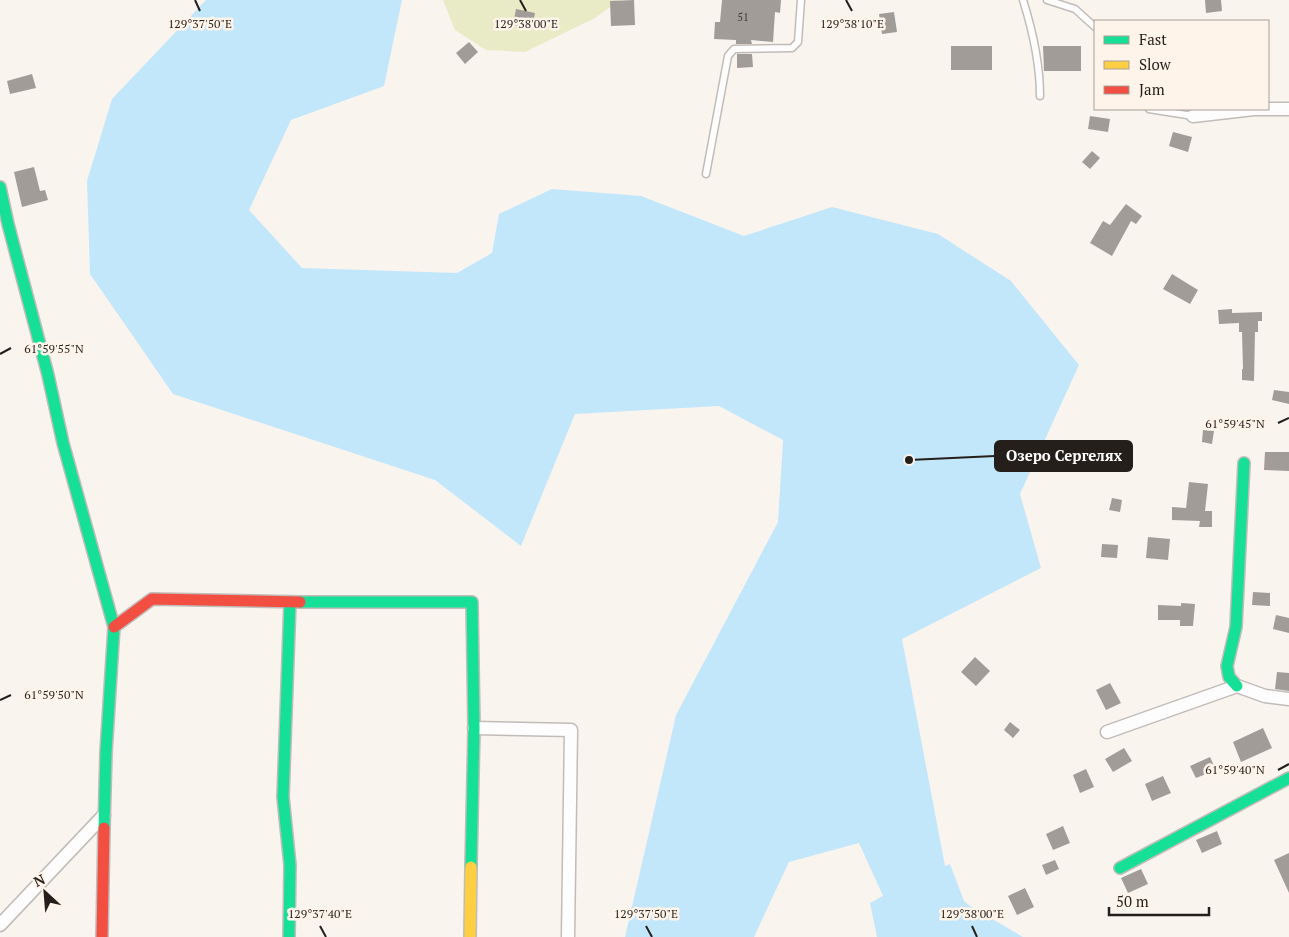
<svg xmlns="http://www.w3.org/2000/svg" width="1289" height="937" font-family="'PT Serif',serif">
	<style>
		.green { fill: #e8ebc6 }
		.water { fill: #c3e7fa }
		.building { fill: #a19c98 }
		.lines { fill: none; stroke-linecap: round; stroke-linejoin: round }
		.lane-casing { stroke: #c1bcb8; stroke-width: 9 }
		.street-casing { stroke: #c1bcb8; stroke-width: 15 }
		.fast-casing { stroke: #c1bcb8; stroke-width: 14 }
		.slow-casing { stroke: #c1bcb8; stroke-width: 14 }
		.jam-casing { stroke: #c1bcb8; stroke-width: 14 }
		.lane { stroke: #fefdfd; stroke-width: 6 }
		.street { stroke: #fefdfd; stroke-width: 12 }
		.fast { stroke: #16e098; stroke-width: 11 }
		.slow { stroke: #ffcf43; stroke-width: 11 }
		.jam { stroke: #f24e42; stroke-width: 11 }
		.ticks { fill: none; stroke: #241f1b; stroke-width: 2 }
		.labels { text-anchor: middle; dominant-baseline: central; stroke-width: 5; stroke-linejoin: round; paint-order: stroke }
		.number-label { font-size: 11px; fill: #433e3a }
		.ticks-label { font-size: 12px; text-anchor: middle; fill: #241f1b; stroke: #fff4ea; stroke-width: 5; stroke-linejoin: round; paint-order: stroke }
		.leader { fill: none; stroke: #241f1b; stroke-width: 2 }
		.callout-dot { fill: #241f1b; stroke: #fff4ea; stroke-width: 2 }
		.callout { fill: #241f1b; stroke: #241f1b; stroke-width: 2 }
		.callout-label { font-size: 15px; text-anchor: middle; font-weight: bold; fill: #fff }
	</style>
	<rect width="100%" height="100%" fill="#faf4ef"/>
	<path class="green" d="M443 0H620L595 18 525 52 486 50 455 30Z"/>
	<path class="water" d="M206 0H402L384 86 291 120 249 210 302 268 457 273 492 253 499 214 552 189 641 196 744 236 832 207 938 234 1011 281 1079 365 1020 494 1041 568 902 639 945 866 950 864 964 901 970 906 1023 937H877L870 903 883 896 859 843 789 862 754 937H625L676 715 778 522 783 440 719 406 575 414 521 546 435 480 173 394 90 274 87 181 112 99Z"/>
	<path class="building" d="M634 0 635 25 611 26 610 1Z
		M722 0H781L780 13 775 12 773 42 751 40 752 44H736V40L714 39 715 22H720Z
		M1205 0H1221L1222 11 1206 13Z
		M516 9 535 13 532 29 513 25Z
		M894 12 897 32 882 34 879 14Z
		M469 42 478 52 465 64 456 53Z
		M951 46H992V70H951Z
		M1043 46H1081V71H1044Z
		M737 54H752L753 67 737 68Z
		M32 74 36 88 10 94 7 81Z
		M1090 116 1110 119 1108 132 1088 129Z
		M1173 132 1192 137 1188 152 1169 146Z
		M1092 151 1100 158 1090 169 1082 162Z
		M34 167 40 191 45 190 48 200 22 207 14 172Z
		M1126 204 1142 216 1136 224 1131 221 1112 256 1090 243 1103 221 1110 225Z
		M1172 274 1198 290 1190 304 1163 289Z
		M1232 309V313L1262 312V321H1258V332H1255L1254 381 1242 380V369H1243L1242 332H1239V323L1219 324 1218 310Z
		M1274 390 1289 392V404L1272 400Z
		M1203 430 1214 431 1212 444 1202 442Z
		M1265 452H1289V471L1264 470Z
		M1189 482 1208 484 1205 511H1212V527H1199L1200 521 1172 520V507L1186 508Z
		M1112 498 1122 500 1120 512 1109 510Z
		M1148 537 1170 539 1168 560 1146 558Z
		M1102 544 1118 545 1117 558 1101 557Z
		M1253 592 1270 593V606L1252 605Z
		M1181 603 1195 604 1193 626H1180V620H1158V605L1181 606Z
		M1276 615 1289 618V633L1273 629Z
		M975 657 990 671 976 686 961 672Z
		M1277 672 1289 673V691L1275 689Z
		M1110 683 1121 703 1106 710 1096 690Z
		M1010 722 1020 730 1013 738 1004 730Z
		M1263 728 1272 748 1241 762 1233 742Z
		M1124 748 1132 761 1113 772 1105 759Z
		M1210 757 1216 770 1196 778 1190 766Z
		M1086 769 1094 787 1080 793 1073 775Z
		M1163 776 1171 793 1152 801 1145 784Z
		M1063 826 1070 843 1053 850 1046 834Z
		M1217 831 1222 844 1202 853 1196 840Z
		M1289 853V893L1274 860Z
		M1055 860 1059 869 1046 875 1042 865Z
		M1141 869 1148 884 1128 893 1121 878Z
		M1025 888 1034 907 1017 915 1008 896Z"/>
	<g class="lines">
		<defs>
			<path id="lane" d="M1023 0C1033 32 1040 63 1040 96
				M1047 0 1075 9 1095 27
				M1149 109 1193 116
				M706 174 728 56 734 49 792 48 798 42 801 0"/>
			<path id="street" d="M1193 116 1254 109H1289
				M474 728 571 730 568 937
				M1107 732 1237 686 1265 696 1289 699
				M0 925 104 815"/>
			<path id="fast" d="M0 187 8 224 48 375 63 443 114 627 106 752 104 828
				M300 602H472L474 728 471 867
				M1237 686 1229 677 1227 666 1236 627 1244 463
				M1120 868 1289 778
				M289 937 290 865 283 797 290 602"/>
			<path id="slow" d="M470 937 471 867"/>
			<path id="jam" d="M114 627 152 599 300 602
				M102 937 104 828"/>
		</defs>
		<use href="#lane" class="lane-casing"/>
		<use href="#street" class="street-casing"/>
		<use href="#fast" class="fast-casing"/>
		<use href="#slow" class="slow-casing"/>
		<use href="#jam" class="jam-casing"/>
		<use href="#lane" class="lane"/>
		<use href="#street" class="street"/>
		<use href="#fast" class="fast"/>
		<use href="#slow" class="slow"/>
		<use href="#jam" class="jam"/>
	</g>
	<path class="ticks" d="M195 0 200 11M520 0 526 11M846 0 852 11M0 354 11 348M1278 423 1289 418M0 700 11 695M1278 770 1289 764M320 926 326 937M646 926 652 937M972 926 977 937"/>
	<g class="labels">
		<g class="number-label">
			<text x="743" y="17">51</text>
		</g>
	</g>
	<g class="ticks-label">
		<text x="200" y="28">129°37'50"E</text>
		<text x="852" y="28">129°38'10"E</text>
		<text x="526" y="28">129°38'00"E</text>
		<text x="54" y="353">61°59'55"N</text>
		<text x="1235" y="428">61°59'45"N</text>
		<text x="54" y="699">61°59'50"N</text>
		<text x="1235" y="774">61°59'40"N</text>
		<text x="320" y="918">129°37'40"E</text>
		<text x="646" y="918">129°37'50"E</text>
		<text x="972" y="918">129°38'00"E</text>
	</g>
	<path class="leader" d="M909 460L995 456"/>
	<circle class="callout-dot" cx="909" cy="460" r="5"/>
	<rect class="callout" x="995" y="441" width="137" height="30" rx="5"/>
	<g class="callout-label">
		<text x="1064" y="461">Озеро Сергелях</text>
	</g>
	<rect x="1094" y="20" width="175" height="90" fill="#fff4ea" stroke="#a79f97"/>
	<rect x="1104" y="36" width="25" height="8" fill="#16e098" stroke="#a79f97"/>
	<text x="1139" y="45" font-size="15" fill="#241f1b">Fast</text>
	<rect x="1104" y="61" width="25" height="8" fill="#ffcf43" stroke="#a79f97"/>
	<text x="1139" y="70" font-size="15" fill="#241f1b">Slow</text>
	<rect x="1104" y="86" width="25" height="8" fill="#f24e42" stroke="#a79f97"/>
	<text x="1139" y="95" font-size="15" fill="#241f1b">Jam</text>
	<g transform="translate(45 892) rotate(334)" stroke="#fff4ea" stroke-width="4" paint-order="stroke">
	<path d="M0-4L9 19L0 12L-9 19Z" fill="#241f1b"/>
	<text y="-8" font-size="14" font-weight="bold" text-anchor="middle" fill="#241f1b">N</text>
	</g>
	<path d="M1109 907v8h100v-8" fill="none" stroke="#241f1b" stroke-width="2.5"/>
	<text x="1116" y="907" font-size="15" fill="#241f1b" stroke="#fff4ea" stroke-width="4" paint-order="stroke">50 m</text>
</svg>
